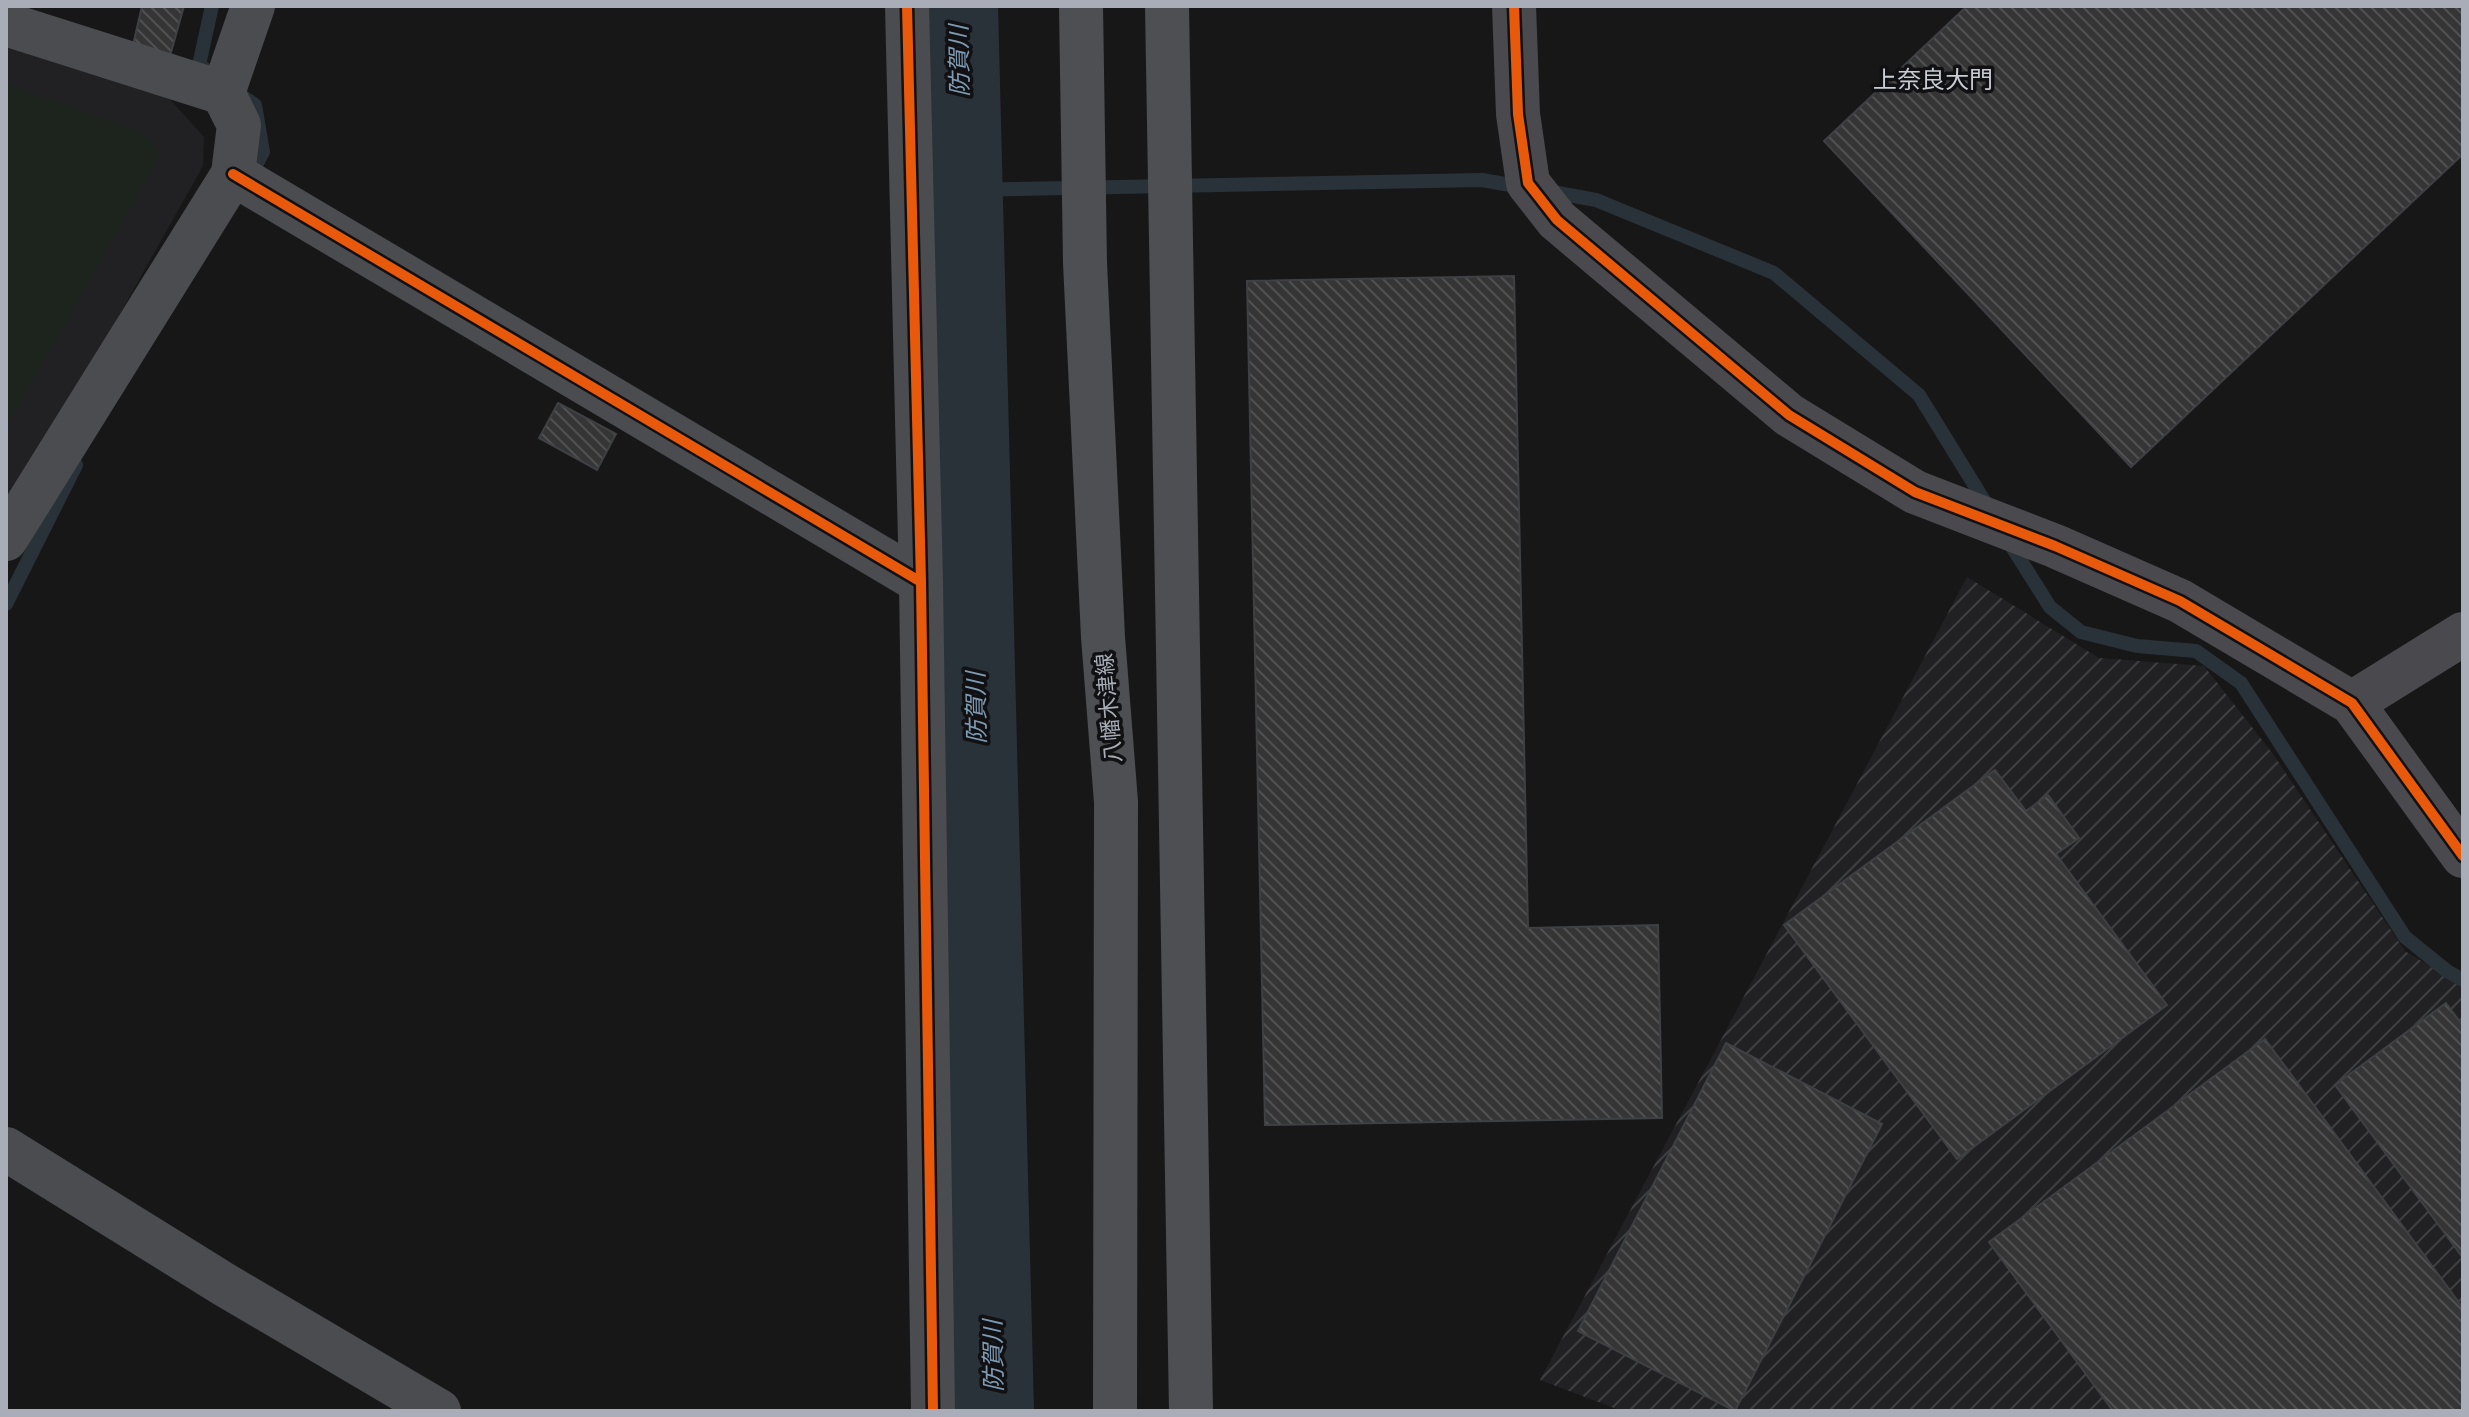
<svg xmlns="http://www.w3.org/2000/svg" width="2469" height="1417" font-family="Helvetica,'Noto Sans JP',sans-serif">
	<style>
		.built { fill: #212123 }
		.industrial { fill: url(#industrial-furrows) }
		.grass { fill: #1d241e }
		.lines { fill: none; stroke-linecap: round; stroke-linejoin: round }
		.stream { stroke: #2a3239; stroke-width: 14 }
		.river { stroke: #2a3239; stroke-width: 80 }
		.building { fill: url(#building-back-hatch); stroke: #3f4043; stroke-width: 2 }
		.street { stroke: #4b4c50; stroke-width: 44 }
		.secondary { stroke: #4a4a4e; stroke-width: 44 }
		.primary { stroke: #4d4f52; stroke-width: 44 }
		.cycleway-casing { stroke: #111113; stroke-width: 15 }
		.cycleway { stroke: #e8590c; stroke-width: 10 }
		.labels { text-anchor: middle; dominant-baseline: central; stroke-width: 7; stroke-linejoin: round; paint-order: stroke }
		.street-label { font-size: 22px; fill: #a8adb8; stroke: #111113 }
		.water-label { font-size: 24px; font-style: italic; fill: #7f9bb3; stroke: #111113 }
		.neighbourhood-label { font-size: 24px; fill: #c9ccd4; stroke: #111113 }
	</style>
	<defs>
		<pattern id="industrial-furrows" width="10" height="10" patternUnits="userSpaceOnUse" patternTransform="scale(2)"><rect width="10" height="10" fill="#212123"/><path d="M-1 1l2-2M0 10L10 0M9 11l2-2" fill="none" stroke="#3e3f41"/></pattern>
		<pattern id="building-back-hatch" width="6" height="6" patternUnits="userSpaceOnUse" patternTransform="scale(2)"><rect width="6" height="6" fill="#353536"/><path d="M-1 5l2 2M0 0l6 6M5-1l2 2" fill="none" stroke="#4f5051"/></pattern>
	</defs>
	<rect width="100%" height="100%" fill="#171717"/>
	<path class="built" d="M6 39 166 95 204 137 203 166 6 516Z"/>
	<path class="industrial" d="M1967 577 2099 658 2204 666 2273 754 2405 951 2463 986V1411H1622L1540 1380Z"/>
	<path class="grass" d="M6 84 141 132 161 153 6 428Z"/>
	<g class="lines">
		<path class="stream" d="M212 6 199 65 212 74
			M239 94 255 105 263 152 248 180
			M963 190 1482 180 1522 187
			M1547 191 1596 200 1774 273 1919 395 1988 507
			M2009 542 2050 607 2081 632 2137 646 2196 651 2241 683 2405 937 2447 971 2463 980
			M6 604 76 465"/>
		<path class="river" d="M958 6 994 1411"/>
	</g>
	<path class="building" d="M142 6H184L170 56 133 45Z
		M1967 6H2463V154L2131 467 1824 141Z
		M1514 276 1528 928 1658 925 1662 1118 1265 1125 1247 281Z
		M558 403 616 434 597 470 539 438Z
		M1995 770 2026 811 2048 795 2079 838 2056 854 2167 1005 1957 1159 1784 925Z
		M2446 1003 2463 1026V1258L2335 1085Z
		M2265 1039 2463 1308V1411H2113L1989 1242Z
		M1726 1043 1882 1124 1735 1411 1578 1331Z"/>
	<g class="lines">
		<path class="street" d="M907 6 921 582 933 1411
			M6 24 223 93
			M233 174 921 582
			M6 539 233 174 239 125 223 93 253 6
			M6 1149 225 1285 439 1411"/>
		<path class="secondary" d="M1514 6 1518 114 1528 183 1557 220 1789 415 1915 492 2055 546 2180 601 2352 703 2463 856
			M2352 703 2463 634"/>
		<path class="primary" d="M1081 6 1085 263 1103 637 1116 802 1115 1411
			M1167 6 1191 1411"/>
		<defs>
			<path id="cycleway" d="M907 6 921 582 933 1411
				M1514 6 1518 114 1528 183 1557 220 1789 415 1915 492 2055 546 2180 601 2352 703 2463 856
				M233 174 921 582"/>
		</defs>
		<use href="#cycleway" class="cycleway-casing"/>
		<use href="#cycleway" class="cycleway"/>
	</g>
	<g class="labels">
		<g class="street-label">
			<text transform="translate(1109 708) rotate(-95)">八幡木津線</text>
		</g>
		<g class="water-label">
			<text transform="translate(959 61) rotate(-91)">防賀川</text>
			<text transform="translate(976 708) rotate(-91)">防賀川</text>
			<text transform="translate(993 1356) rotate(-91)">防賀川</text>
		</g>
		<g class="neighbourhood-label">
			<text x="1933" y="79">上奈良大門</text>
		</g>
	</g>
	<rect width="2469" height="1417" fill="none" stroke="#a8adb8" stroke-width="16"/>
</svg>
